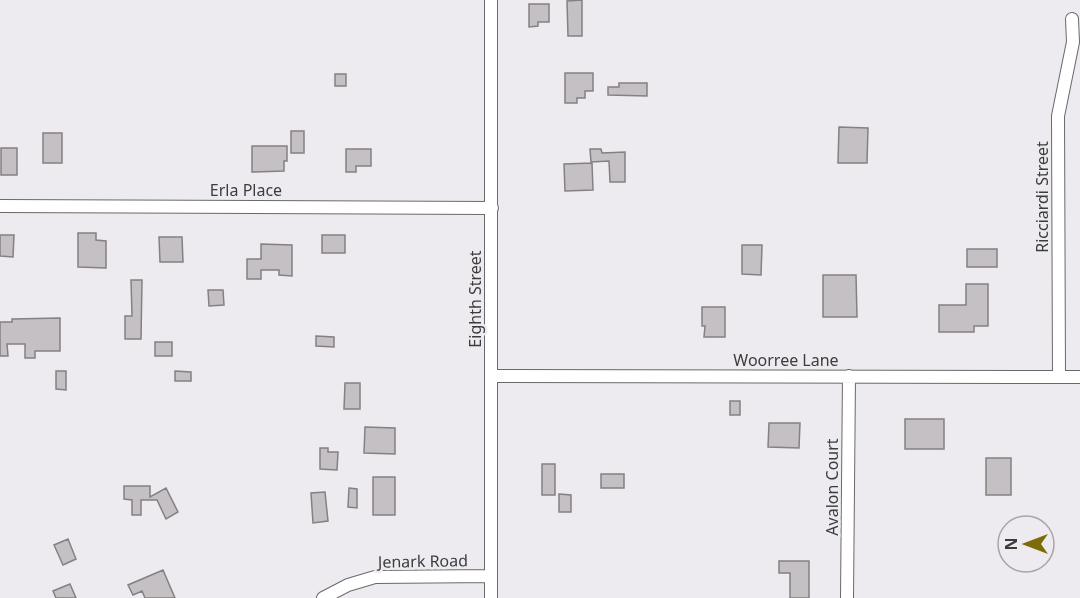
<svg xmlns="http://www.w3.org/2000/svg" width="1080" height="598" font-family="'Noto Sans',sans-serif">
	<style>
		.building { fill: #c4c0c3; stroke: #848083; stroke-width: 1.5 }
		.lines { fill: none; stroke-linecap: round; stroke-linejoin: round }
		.minor-casing { stroke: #6a686c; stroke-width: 14 }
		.minor { stroke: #fff; stroke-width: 12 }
		.labels { text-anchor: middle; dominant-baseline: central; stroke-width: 5; stroke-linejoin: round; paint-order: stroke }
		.street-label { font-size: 16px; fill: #3c3c3d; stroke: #edebef }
	</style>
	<rect width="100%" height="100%" fill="#edebef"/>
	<path class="building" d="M582 0V36H568L567 1Z
		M529 4H549V22H538V26L529 27Z
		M565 73H593V91H585V98H577V103H565Z
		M335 74H346V86H335Z
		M619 83H647V96L608 95V87H619Z
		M839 127 868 128 867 163H838Z
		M291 131H304V153H291Z
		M43 133H62V163H43Z
		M252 146H287V161H284V171L252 172Z
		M1 148H17V175H1Z
		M346 149H371V166H356V172H346Z
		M590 149H601L602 153 625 152V182H610L609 161 591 162Z
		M592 163 593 190 565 191 564 164Z
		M78 233H96V240L106 241V268L78 267Z
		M0 235H14L13 257 0 256Z
		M322 235H345V253H322Z
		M159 237H182L183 262H160Z
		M261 244 292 245V276L279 275V270H261V279H247V259H261Z
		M742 245H762L761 275 742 274Z
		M967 249H997V267H967Z
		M823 275H856L857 317H823Z
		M131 280H142L141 339H125V316H132Z
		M966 284H988V326H974V332H939V305H966Z
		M208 290H223L224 305 209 306Z
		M702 307H725V337H704L705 326H702Z
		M60 318V351H35V358H25V344H7L8 356H0V322H12V319Z
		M316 336 334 337V347L316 346Z
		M155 342H172V356H155Z
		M56 371H66V390L56 389Z
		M175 371 191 372V381H175Z
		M345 383H360V409H344Z
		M730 401H740V415H730Z
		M905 419H944V449H905Z
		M769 423H800L799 448 768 447Z
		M365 427 395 428V454L364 453Z
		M320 448H328V452H338L337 470 320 469Z
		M986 458H1011V495H986Z
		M542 464H555V495H542Z
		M601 474H624V488H601Z
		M373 477H395V515H373Z
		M124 486H150V497L166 488 178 512 166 519 157 500H141V515H132V500L124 499Z
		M349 488 357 489V508L348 507Z
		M325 492 328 521 313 523 311 493Z
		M559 494 571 495V512H559Z
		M68 539 76 559 63 565 54 545Z
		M779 561H809V598H790V573H779Z
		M163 570 175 598H145L142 591 133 595 128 585Z
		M70 584 76 598H56L53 591Z"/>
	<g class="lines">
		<defs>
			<path id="minor" d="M0 206 492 208
				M492 376 1080 377
				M1059 377 1058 116 1073 42 1072 19
				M323 598 348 585 375 577 491 576
				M491 598V0
				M847 598 849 376"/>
		</defs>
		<use href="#minor" class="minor-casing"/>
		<use href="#minor" class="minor"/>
	</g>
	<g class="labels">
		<g class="street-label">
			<text x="246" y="190">Erla Place</text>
			<text transform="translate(1042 197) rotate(-90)">Ricciardi Street</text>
			<text transform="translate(475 299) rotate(-90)">Eighth Street</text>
			<text x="786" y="360">Woorree Lane</text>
			<text transform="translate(832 487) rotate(-90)">Avalon Court</text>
			<text transform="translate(423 561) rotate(-1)">Jenark Road</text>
		</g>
	</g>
	<g transform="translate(1026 544) rotate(270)"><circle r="28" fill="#edebef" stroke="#a6a5a8" stroke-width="1.5"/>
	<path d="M0-4.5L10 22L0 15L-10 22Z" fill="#7d6c07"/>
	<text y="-9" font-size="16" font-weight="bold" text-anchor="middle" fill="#3c3c3d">N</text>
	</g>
</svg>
